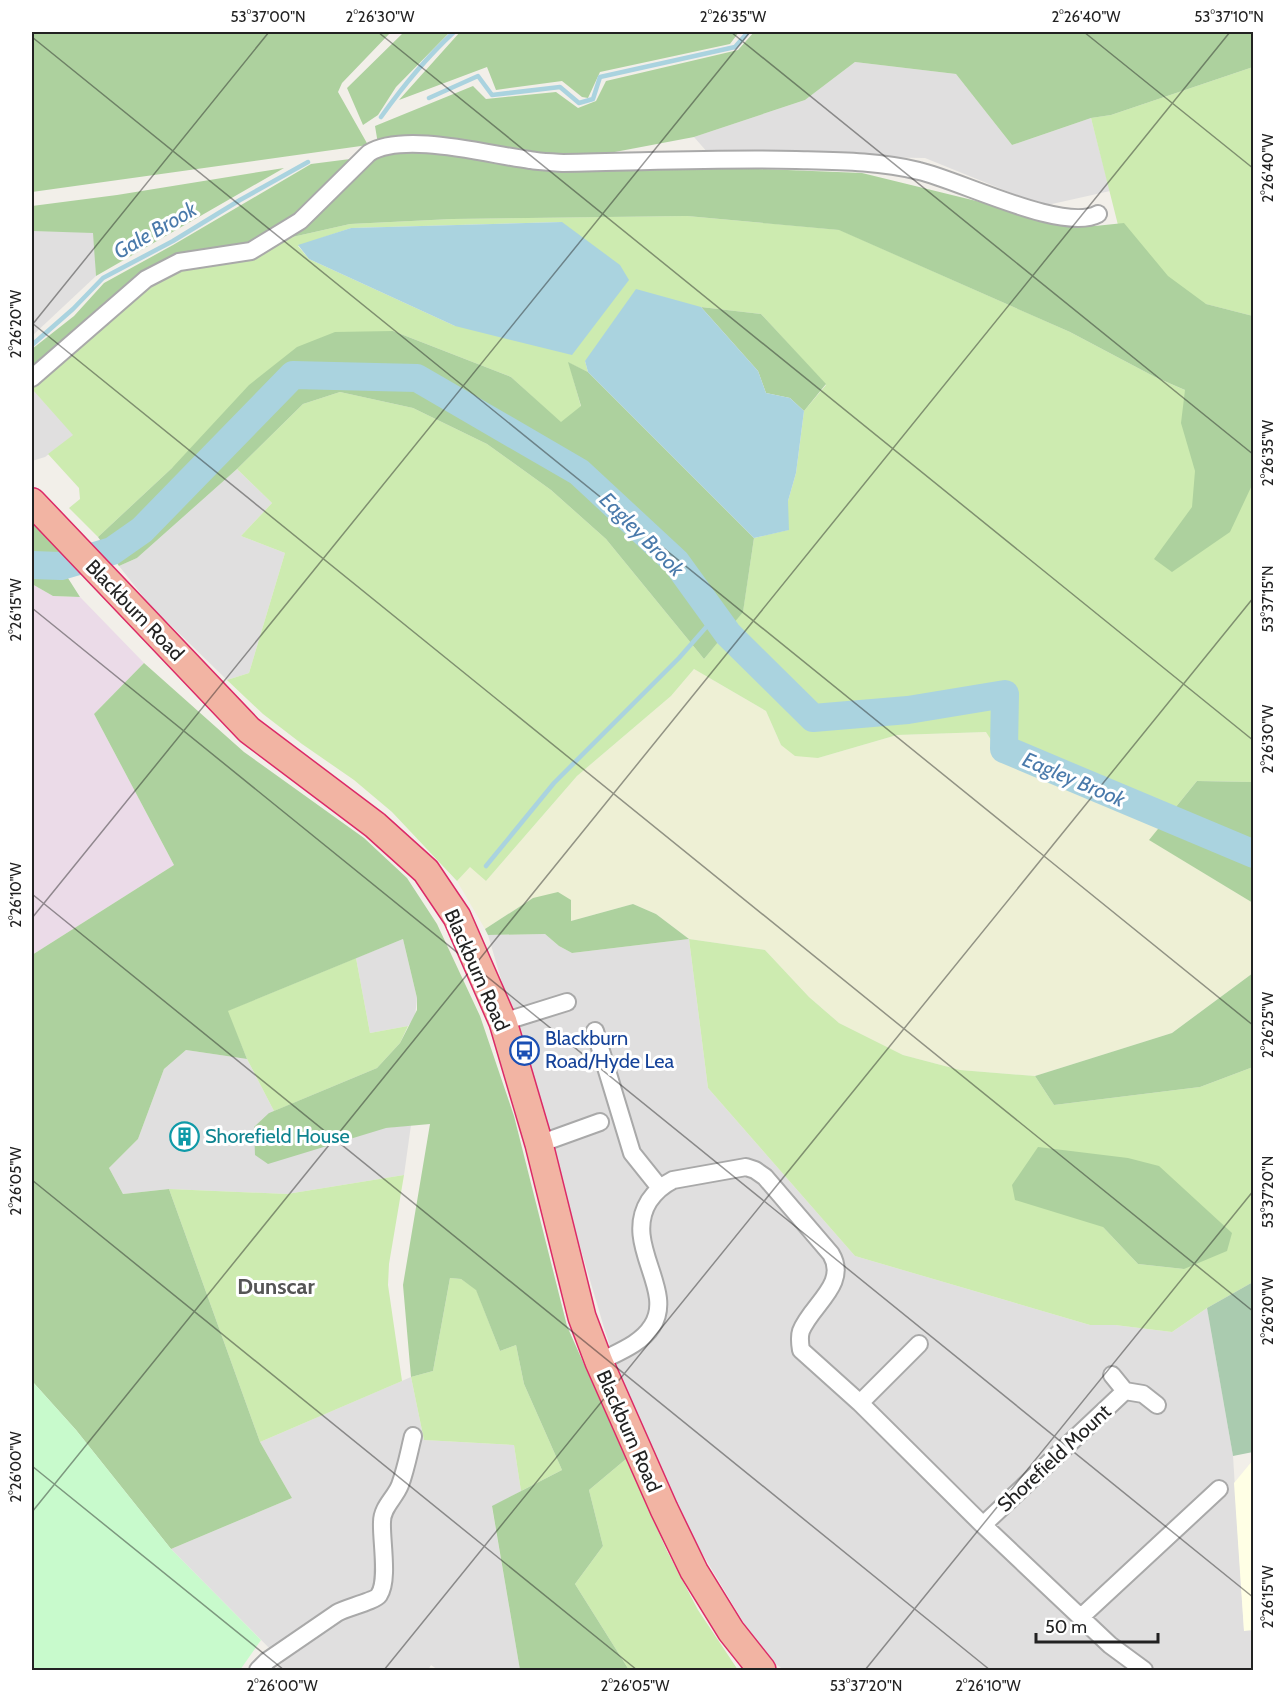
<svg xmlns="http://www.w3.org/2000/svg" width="1285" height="1702" font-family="Cabin,sans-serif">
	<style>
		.residential { fill: #e0dfdf }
		.industrial { fill: #ebdbe8 }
		.education { fill: #ffffe5 }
		.farmland { fill: #eef0d5 }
		.grass { fill: #cdebb0; fill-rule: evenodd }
		.forest { fill: #add19e }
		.cemetery { fill: #aacbaf }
		.park { fill: #c8facc }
		.water { fill: #aad3df }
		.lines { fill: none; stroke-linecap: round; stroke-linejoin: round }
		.stream { stroke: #aad3df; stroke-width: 4.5 }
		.river { stroke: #aad3df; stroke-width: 28 }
		.minor-casing { stroke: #a9a9a9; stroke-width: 20 }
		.trunk-casing { stroke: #dc2a67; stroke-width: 30 }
		.minor { stroke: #fff; stroke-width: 16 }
		.trunk { stroke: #f2b4a3; stroke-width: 27 }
		.ticks { fill: none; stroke: #222; stroke-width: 1.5; stroke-opacity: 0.45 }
		.labels { text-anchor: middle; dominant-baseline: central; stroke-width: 6; stroke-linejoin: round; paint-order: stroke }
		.street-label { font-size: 20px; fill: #222; stroke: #fff }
		.transit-label { font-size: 20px; fill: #164399; stroke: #fff; text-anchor: start }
		.culture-label { font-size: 20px; fill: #0d838f; stroke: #fff; text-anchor: start }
		.water-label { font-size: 21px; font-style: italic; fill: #4a7aab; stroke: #fff }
		.quarter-label { font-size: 22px; font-weight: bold; fill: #555; stroke: #fff }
		.neatline { fill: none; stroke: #222; stroke-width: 2 }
		.ticks-label { font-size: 15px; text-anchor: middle; fill: #222 }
	</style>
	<rect width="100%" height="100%" fill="#f2efe9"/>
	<path class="residential" d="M855 62 956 74 1012 145 1091 118 1110 191 1043 206 925 158 809 156 718 150 708 153 694 137 805 100Z
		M32 231 94 232 96 276 32 336Z
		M32 389 74 435 45 457 32 461Z
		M237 469 272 503 241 536 285 553 249 673 227 680 149 604 119 566 137 558Z
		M545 934 559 946 572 953 689 939 708 1088 855 1256 1090 1325H1115L1172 1332 1207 1308 1233 1456 1244 1630H1253V1670H784L763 1655 684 1523 623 1384 605 1331 488 935Z
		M403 939 417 998 415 1017 408 1026 370 1033 356 958Z
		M186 1050 247 1059 274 1111 269 1113 386 1128 411 1125 404 1175 287 1194 169 1189 123 1194 109 1168 138 1139 164 1069Z
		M411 1377 424 1440 514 1445 521 1491 492 1507 520 1670H438L431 1665 428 1670H274L283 1662 171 1549 292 1498 260 1442Z"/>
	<path class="industrial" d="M32 584 53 596 80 597 144 663 94 714 174 865 32 955Z"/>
	<path class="education" d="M1253 1456V1630L1244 1631 1234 1483 1253 1460Z"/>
	<path class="farmland" d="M694 669 766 711 781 745 818 758 897 735 987 732 1001 755 1105 803 1116 801 1162 824 1150 840 1253 903V973L1172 1033 1035 1076 960 1070 903 1055 839 1023 809 997 765 950 689 939 656 914 633 904 571 921 533 898 485 929 457 881 470 866 486 881 577 776 671 696Z"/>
	<path class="grass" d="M1253 67V316L1186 299 1118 225 1091 118 1111 115Z
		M687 216 840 230 1070 332 1155 377 1240 414 1253 426V782L1197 781 1162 824 1116 801 1105 803 1001 755 986 732 897 735 818 758 795 756 781 745 766 711 694 669 671 696 577 776 486 881 470 867 457 881 392 812 354 780 302 744 263 714 227 680 249 673 285 553 241 536 272 503 237 469 303 404 340 392 413 408 487 444 551 490 606 539 704 659 743 611 754 538 788 530V501L796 473 804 411 826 385 761 314 701 307 585 361 588 372 569 363 581 407 561 423 511 377 393 331 172 468 98 537 69 508 80 499 79 488 48 454 73 435 32 389V383L149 283 178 269 288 238 350 224 452 219ZM562 222 455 326 309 259 298 246 351 228Z
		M689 939 765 950 809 997 839 1023 903 1055 960 1070 1035 1076 1054 1105 1200 1087 1253 1067V1282L1207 1308 1172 1332 1115 1325H1090L855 1256 708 1088ZM1103 1227 1184 1269 1138 1264Z
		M356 958 370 1033 408 1026 400 1043 377 1068 274 1111 247 1059 227 1011Z
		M404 1175 389 1264 388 1285 402 1381 260 1442 169 1189 287 1194Z
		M450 1278 461 1279 476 1289 500 1351 516 1345 524 1384 562 1470 521 1491 514 1445 424 1440 411 1377 433 1371Z
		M626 1459 667 1551 698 1610 738 1670H629L575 1584 603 1546 589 1490Z"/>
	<path class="forest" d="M32 32H79L90 34 102 32H391L342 83 338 92 368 145 32 192Z
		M404 32H450L396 87 378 115 363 125 347 88Z
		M460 32H739L730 44 600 72 588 98 582 97 562 81 496 90 487 67 399 100Z
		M754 32H1253V67L1111 115 1091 118 1012 145 956 74 855 62 805 100 694 137 599 155 557 156 378 144 375 126 473 86 486 99 556 92 578 108 596 101 606 81 738 50Z
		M397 151 709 167 862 173 1009 209 1095 226 1124 223 1168 276 1206 304 1253 316V483L1230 532 1172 572 1154 559 1192 507 1195 471 1181 423 1185 390 1155 377 1070 332 839 230 687 216 452 219 350 224 288 238 368 161Z
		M358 158 297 218 251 244 188 255 32 371V349L74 316 104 283 173 245 311 164Z
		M284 168 96 276 93 233 32 231V206L117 195Z
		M701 307 761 314 826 384 804 411 790 398 766 393 758 371Z
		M393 331 511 377 561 422 581 406 568 362 588 372 754 538 743 612 704 659 606 539 551 490 487 444 413 408 340 392 303 404 237 469 137 558 119 566 98 537 172 468 249 385 297 347 335 332Z
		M32 520 63 553 33 559 32 557Z
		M32 573 66 575 80 597 53 596 32 584Z
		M144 663 244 752 364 838 407 878 437 924 480 1016 514 1116 567 1326 626 1459 589 1490 603 1546 575 1584 629 1670H520L492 1506 562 1470 524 1384 516 1345 500 1351 476 1290 461 1279 450 1278 433 1371 411 1377 403 1285 430 1124 386 1128 268 1164 255 1155 254 1127 269 1113 377 1068 400 1043 417 1010V998L403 939 228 1011 247 1059 186 1050 164 1069 138 1139 109 1168 123 1194 169 1189 260 1442 292 1498 171 1549 76 1430 32 1381V955L174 865 94 714Z
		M1197 781 1253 782V903L1149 840Z
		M558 892 571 900V921L633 904 656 914 689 939 572 953 559 946 545 934 488 935 485 929 533 898Z
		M1253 973V1067L1200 1087 1054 1105 1035 1076 1172 1033Z
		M1038 1147 1128 1158 1159 1166 1232 1233 1227 1251 1184 1269 1138 1264 1103 1227 1015 1200 1012 1185Z"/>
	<path class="cemetery" d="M1253 1282V1452L1233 1456 1207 1308Z"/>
	<path class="park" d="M32 1381 76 1430 171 1549 261 1640 240 1670H32Z"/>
	<path class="water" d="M562 222 620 265 629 280 572 355 455 326 309 259 298 245 351 228Z
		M636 289 701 307 758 371 766 393 790 398 804 411 796 473 788 501 789 530 754 538 588 372 585 361Z"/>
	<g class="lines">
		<path class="stream" d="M429 98 478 76 492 95 560 87 579 103 593 99 600 77 735 47 748 32
			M381 117C403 86 426 58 454 32
			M32 345 73 309 103 278 173 241 240 200 308 162
			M486 866 554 783 679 658 715 617"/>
		<path class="river" d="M32 565 61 566 112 551 142 530 293 375 417 378 579 472 676 562 728 634 813 718 908 710 1005 694 1004 749 1254 854"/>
		<defs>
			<path id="minor" d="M32 378 146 279 179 262 251 251 300 221 369 153C404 131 490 155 530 160 541 162 552 162 563 163 641 162 718 158 796 160 837 161 879 161 919 171 959 180 1063 233 1098 214
				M503 1022 567 1002
				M595 1031 632 1153 660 1188
				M539 1144 600 1122
				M599 1362C618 1352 641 1344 652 1326 676 1290 622 1244 649 1201 655 1192 663 1185 673 1180L746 1167 755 1170 765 1177 831 1254C849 1284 811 1305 801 1331 799 1337 800 1344 801 1350L860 1403 983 1525 1110 1645 1144 1670
				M1112 1375 1125 1391
				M860 1403 919 1344
				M983 1525 1125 1391 1143 1394 1157 1405
				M1081 1617 1219 1489
				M258 1670 267 1661 337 1613C345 1608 375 1601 379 1595 389 1580 381 1540 382 1522 382 1507 395 1498 400 1485 406 1469 409 1452 413 1436"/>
			<path id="trunk" d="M32 502 249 730 375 825 426 871 457 917 503 1022 539 1144 582 1317 599 1362 664 1509 694 1571 731 1631 762 1670"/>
		</defs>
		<use href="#minor" class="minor-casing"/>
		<use href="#trunk" class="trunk-casing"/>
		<use href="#minor" class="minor"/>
		<use href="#trunk" class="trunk"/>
	</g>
	<path class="ticks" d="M378 32 1254 741M731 32 1254 455M1084 32 1254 169M32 37 1254 1026M32 323 1254 1312M32 325 269 32M32 608 1254 1598M32 894 990 1670M32 918 750 32M32 1180 637 1670M32 1466 284 1670M32 1512 1230 32M384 1670 1254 597M865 1670 1254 1190"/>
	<defs>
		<symbol id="bus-ring" viewBox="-11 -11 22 22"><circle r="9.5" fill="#fff" stroke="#1a4fb4" stroke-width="1.5"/><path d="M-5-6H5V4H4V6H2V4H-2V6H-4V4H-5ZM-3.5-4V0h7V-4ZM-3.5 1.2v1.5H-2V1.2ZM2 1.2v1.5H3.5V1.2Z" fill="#1a4fb4"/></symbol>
		<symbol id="building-ring" viewBox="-11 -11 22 22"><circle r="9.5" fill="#fff" stroke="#0f9aa8" stroke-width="1.5"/><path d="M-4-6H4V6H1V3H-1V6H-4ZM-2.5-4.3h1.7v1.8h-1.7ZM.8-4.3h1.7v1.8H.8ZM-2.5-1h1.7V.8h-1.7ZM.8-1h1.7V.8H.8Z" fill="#0f9aa8"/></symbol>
	</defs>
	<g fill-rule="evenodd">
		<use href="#bus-ring" x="508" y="1034" width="33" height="33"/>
		<use href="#building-ring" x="168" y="1120" width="33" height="33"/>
	</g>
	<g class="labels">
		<g class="street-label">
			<text transform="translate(135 610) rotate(46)">Blackburn Road</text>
			<text transform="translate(477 970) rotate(66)">Blackburn Road</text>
			<text transform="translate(629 1431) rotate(66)">Blackburn Road</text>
			<text transform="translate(1054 1458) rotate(-43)">Shorefield Mount</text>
		</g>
		<g class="transit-label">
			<text x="545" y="1038">Blackburn<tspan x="545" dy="23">Road/Hyde Lea</tspan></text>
		</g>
		<g class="culture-label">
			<text x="205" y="1136">Shorefield House</text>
		</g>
		<g class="water-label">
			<text transform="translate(155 230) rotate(-30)">Gale Brook</text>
			<text transform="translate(642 534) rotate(45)">Eagley Brook</text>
			<text transform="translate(1074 779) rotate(23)">Eagley Brook</text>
		</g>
		<g class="quarter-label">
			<text x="276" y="1286">Dunscar</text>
		</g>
	</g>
	<rect width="1285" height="1702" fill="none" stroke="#ffffff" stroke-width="66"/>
	<path d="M1036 1633v9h122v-9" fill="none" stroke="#222222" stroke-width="3"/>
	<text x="1045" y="1633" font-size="18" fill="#222222" stroke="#ffffff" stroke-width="4.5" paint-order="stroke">50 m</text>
	<rect x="33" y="33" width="1219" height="1636" class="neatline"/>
	<g class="ticks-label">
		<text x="268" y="22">53°37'00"N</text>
		<text x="380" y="22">2°26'30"W</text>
		<text x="733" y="22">2°26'35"W</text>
		<text x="1086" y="22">2°26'40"W</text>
		<text x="1229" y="22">53°37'10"N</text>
		<text transform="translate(1268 168) rotate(-90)" y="5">2°26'40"W</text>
		<text transform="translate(16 324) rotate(-90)" y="5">2°26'20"W</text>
		<text transform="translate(1268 453) rotate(-90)" y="5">2°26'35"W</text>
		<text transform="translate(1268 599) rotate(-90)" y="5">53°37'15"N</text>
		<text transform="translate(16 610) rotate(-90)" y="5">2°26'15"W</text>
		<text transform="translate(1268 739) rotate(-90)" y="5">2°26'30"W</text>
		<text transform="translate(16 895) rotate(-90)" y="5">2°26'10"W</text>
		<text transform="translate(1268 1025) rotate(-90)" y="5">2°26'25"W</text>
		<text transform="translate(16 1181) rotate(-90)" y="5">2°26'05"W</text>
		<text transform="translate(1268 1192) rotate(-90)" y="5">53°37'20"N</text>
		<text transform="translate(1268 1311) rotate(-90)" y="5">2°26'20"W</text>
		<text transform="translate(16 1467) rotate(-90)" y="5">2°26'00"W</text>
		<text transform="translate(1268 1597) rotate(-90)" y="5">2°26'15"W</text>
		<text x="282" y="1691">2°26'00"W</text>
		<text x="635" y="1691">2°26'05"W</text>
		<text x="866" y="1691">53°37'20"N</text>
		<text x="988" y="1691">2°26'10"W</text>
	</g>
</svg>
